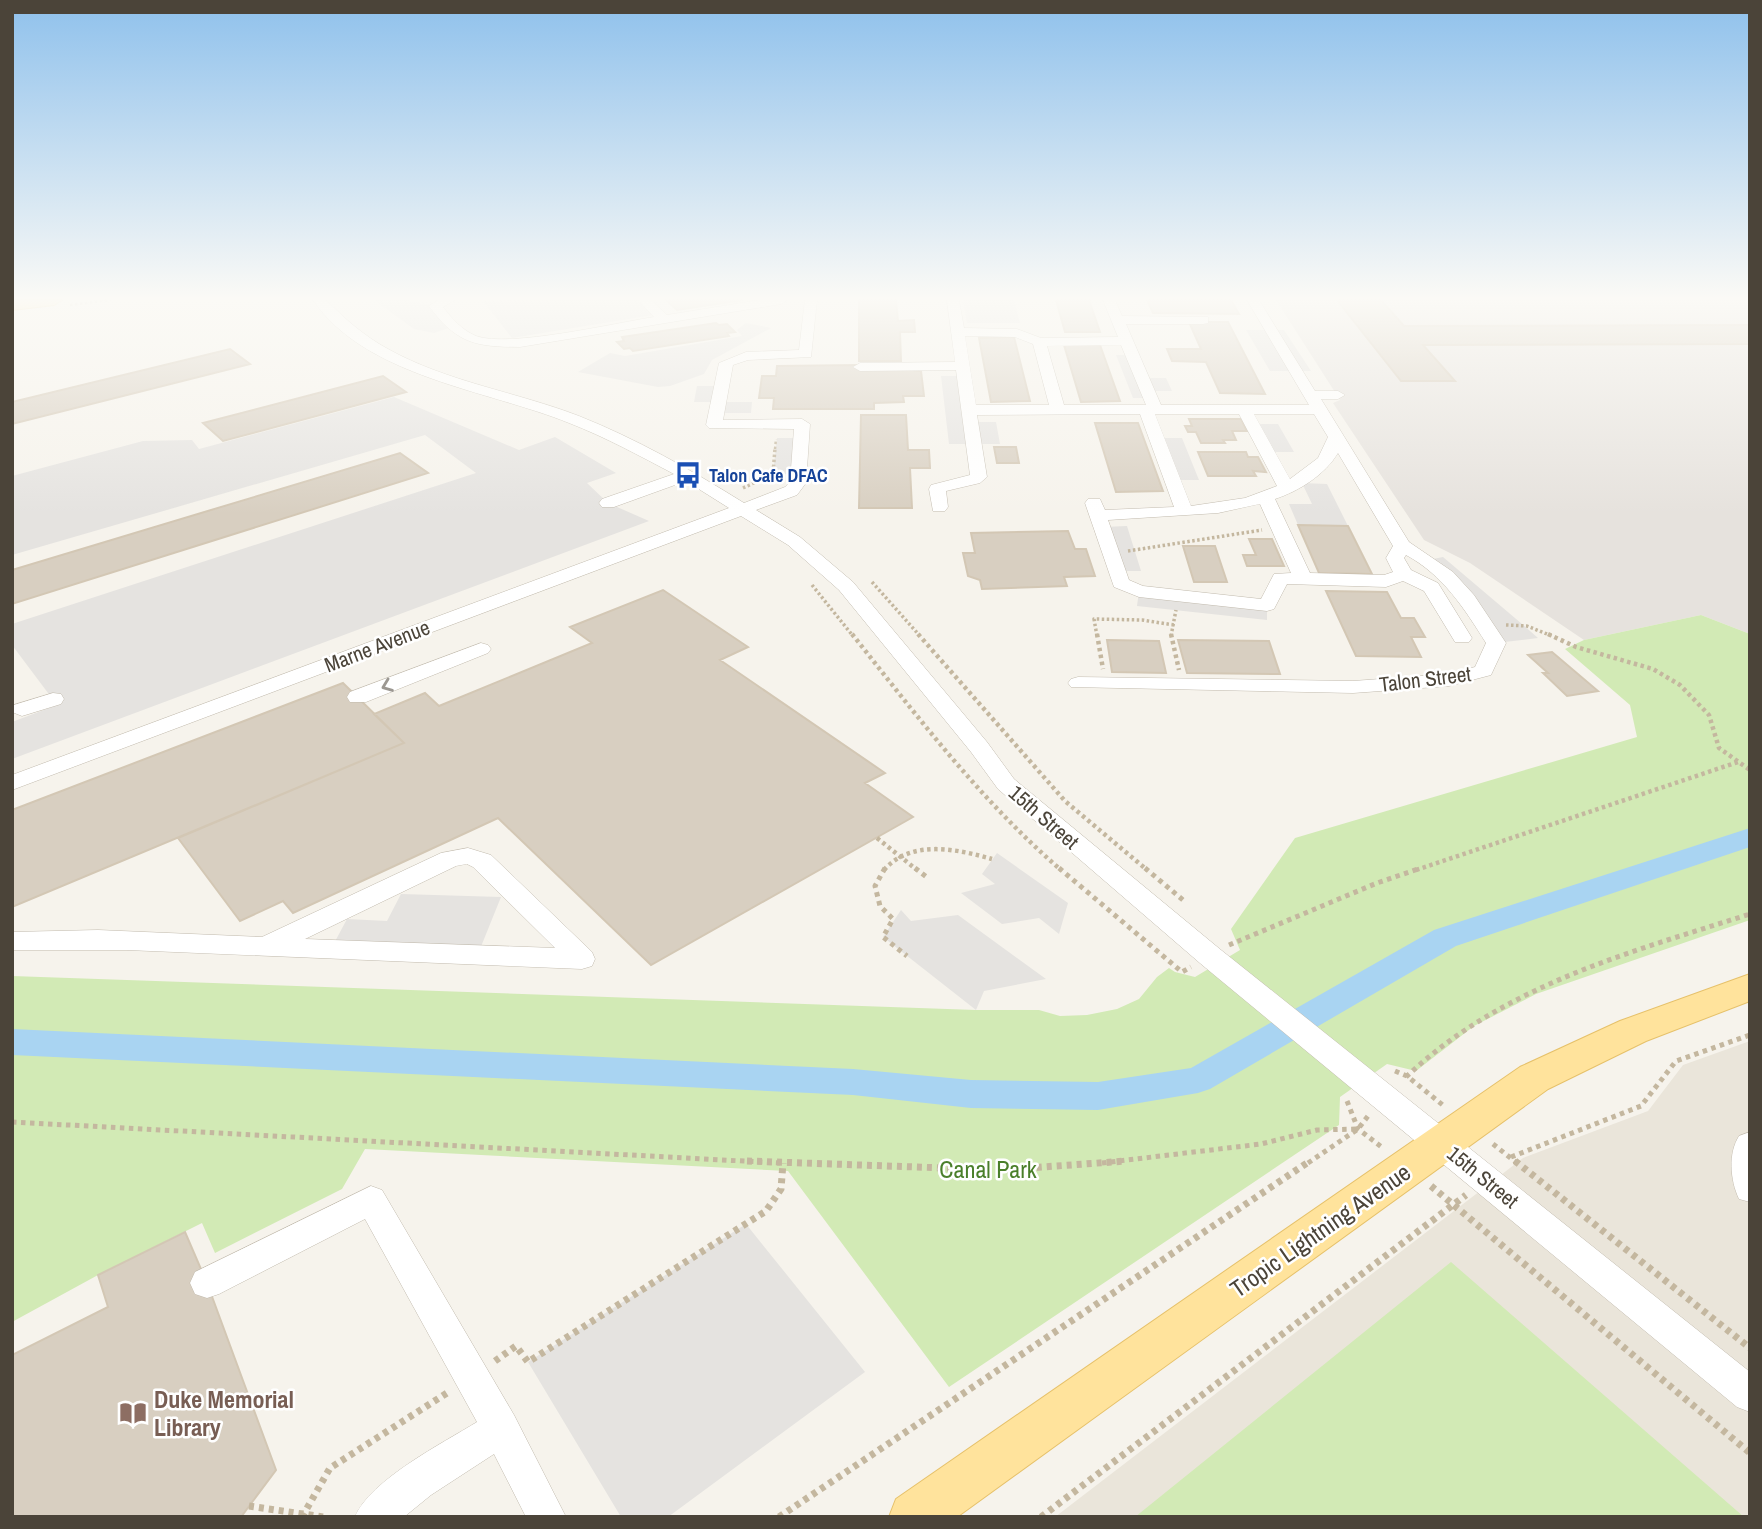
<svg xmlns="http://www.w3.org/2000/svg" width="1762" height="1529" font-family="'Archivo Narrow',sans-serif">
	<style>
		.residential { fill: #eae5da }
		.industrial { fill: #e6e2dd }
		.green { fill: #d2eab5 }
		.parking { fill: #e5e3e0 }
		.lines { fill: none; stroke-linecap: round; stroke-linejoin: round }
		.canal { fill: #a9d4f2; fill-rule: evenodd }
		.building { fill: #d8cfc1; stroke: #d3c7b4; stroke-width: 2 }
		.minor-casing { stroke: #c2bbae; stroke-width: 1 }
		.major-casing { stroke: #e6c16a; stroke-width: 2 }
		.path-far4 { stroke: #c4b79f; stroke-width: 2.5; stroke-dasharray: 2.5 2.5; stroke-linecap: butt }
		.path-far3 { stroke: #c4b79f; stroke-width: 3.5; stroke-dasharray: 2.5 2.5; stroke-linecap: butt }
		.path-far2 { stroke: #c4b79f; stroke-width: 4.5; stroke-dasharray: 3.5 3.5; stroke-linecap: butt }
		.path-far1 { stroke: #c4b79f; stroke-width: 5; stroke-dasharray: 4.5 4.5; stroke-linecap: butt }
		.path { stroke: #c4b79f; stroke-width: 7; stroke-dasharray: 5 5; stroke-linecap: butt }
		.minor { fill: #fff; fill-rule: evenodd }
		.major { fill: #ffe39c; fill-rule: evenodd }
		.oneway { stroke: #9c9892 }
		.labels { text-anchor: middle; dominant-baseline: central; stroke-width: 5; stroke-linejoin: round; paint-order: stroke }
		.far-transit-label { font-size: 18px; font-weight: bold; fill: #164399; stroke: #fff; text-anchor: start }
		.street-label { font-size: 21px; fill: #4b4439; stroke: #fff }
		.near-park-label { font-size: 24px; fill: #4a7f2a; stroke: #fff }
		.near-street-label { font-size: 24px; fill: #4b4439; stroke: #fff }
		.near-education-label { font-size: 24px; font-weight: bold; fill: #785e54; stroke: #fff; text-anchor: start }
	</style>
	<rect width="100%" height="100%" fill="#f6f3ec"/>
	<path class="residential" d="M1750 1041V1517H1055L1523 1158 1648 1111 1683 1065Z"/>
	<path class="industrial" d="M1276 300H1750V634L1701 615 1584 640 1470 563 1424 540 1333 403 1340 400Z"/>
	<path class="green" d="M1701 615 1750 634V920L1536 994 1474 1026 1416 1071 1387 1064 1340 1097 1339 1125 949 1387 788 1171 365 1149 342 1189 215 1253 202 1223 98 1275 12 1322V976L976 1010H1039L1060 1016 1087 1015 1117 1009 1139 999 1157 977 1169 968 1175 972 1195 977 1240 950 1231 929 1295 838 1637 737 1630 705 1565 649 1584 640Z
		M1451 1262 1744 1517H1135Z"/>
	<path class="parking" d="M374 300H405L435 306 452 327 434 333 414 329Z
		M644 300 659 314 512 338 483 301Z
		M963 300H1014L1020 323H967Z
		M746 323 771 328 712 360 704 374 670 386 658 387 578 372 610 353 625 356 742 336 737 330Z
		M1246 330H1284L1311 371H1270Z
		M1116 355H1132L1142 378H1166L1172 391H1148L1150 398H1133Z
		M941 376H963L970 422H996L1000 444H949Z
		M697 386H722L719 402H752L751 413H717L719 402H694Z
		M394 397 519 450 555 437 616 473 587 483 608 503 649 521 12 759V722L57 705 12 645V624L476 473 425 435 12 555V476L143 441 192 440 199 449Z
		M1253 424H1278L1294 452H1268Z
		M777 438H801L799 474H773Z
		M1157 438H1182L1199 480H1173Z
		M1302 483 1327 484 1348 526 1298 525 1289 504H1312Z
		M1127 526 1141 571H1117L1103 527Z
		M1443 557 1522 624 1538 638 1496 643 1428 560Z
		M1139 591 1267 605V620L1137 606Z
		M997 853 1068 903 1059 934 1039 918 1002 924 961 893 995 884 982 874Z
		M401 894 501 897 478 954 331 949 347 919 387 921Z
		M901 910 911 921 958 915 1046 979 984 991 976 1010 883 937Z
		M746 1224 865 1372 668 1517H621L528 1362Z"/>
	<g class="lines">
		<path class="canal" d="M1750 828V847L1456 946 1210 1089 1198 1093 1098 1110 971 1108 853 1095 12 1055V1029L853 1069 971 1080 1098 1082 1191 1068 1434 930Z"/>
	</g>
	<path class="building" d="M666 300H743L677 310Z
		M859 300H896L898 321 914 320 915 332H900L901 361H859Z
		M1056 300H1089L1100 332H1065Z
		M1147 300H1231L1239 314 1153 313Z
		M1337 300H1381L1404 326 1750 325V344L1423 345 1455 381H1401Z
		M1189 322H1228L1265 394 1220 393 1206 362 1172 361 1167 349H1201Z
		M716 323 719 325 727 324 735 332 727 333 729 336 633 351 630 348 624 349 617 342 624 341 622 337Z
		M1014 337 1030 401 991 402 979 338Z
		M1064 345H1100L1120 401 1081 402Z
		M230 349 250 364 12 424V402Z
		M860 365 921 371 924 396H903L904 402 874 403V409H773L774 398H759L762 376H776L777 366Z
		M383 376 406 392 223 441 203 423Z
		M861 415H906L908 450H929L930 468H910L912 508H859Z
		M1189 419H1241L1247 431H1232L1236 440H1223L1225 443H1201L1196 432H1188L1185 426H1192Z
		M1095 423H1138L1163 491 1116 492Z
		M994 447H1016L1019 463H997Z
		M1198 452H1246L1248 457H1258L1266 472 1253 471 1256 476H1208Z
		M400 453 428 473 12 604V570Z
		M1298 525 1348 526 1372 574 1319 573Z
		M1068 531 1075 549H1086L1095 576 1064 577 1067 586 982 589 980 580 968 576 963 553H975L971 533Z
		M1249 539H1272L1284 566H1247L1243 555H1256Z
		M1183 546H1215L1227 582H1194Z
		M663 590 748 647 720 660 885 773 865 783 913 817 651 965 498 818 293 913 283 901 240 921 178 838 404 743 374 714 425 693 439 706 592 643 570 627Z
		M1326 591 1387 592 1401 618H1414L1425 637H1411L1421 657 1356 656Z
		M1107 640 1159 641 1166 673 1112 672Z
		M1178 640 1269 641 1280 674 1187 673Z
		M1552 652 1598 691 1567 696 1543 673H1548L1528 655Z
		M343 683 404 743 12 907V810Z
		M185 1232 207 1283 276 1470 241 1517H12V1355L108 1307 98 1275Z"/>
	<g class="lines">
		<defs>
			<path id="minor" d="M313 300H326C345 319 364 336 388 349 447 382 517 392 579 416 637 439 691 470 744 503L785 487 790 482 794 429 709 428 706 425 719 363 746 352 799 350 805 300H817L811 357 748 360 733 365 723 420 802 419 810 424 806 483 797 495 756 510 800 537 853 582 987 742 1014 779 1221 950 1750 1372V1412L1737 1407 1201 964 998 789 971 752 839 590 788 545 741 516 12 790V775L729 508 686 481 614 507H602L599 503 602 499 674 474C640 456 605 437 569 423 488 390 365 377 313 300Z
				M439 300H455L443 307C452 319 462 330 476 336 509 348 615 323 654 317L638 300H651L667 315 760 300H787L781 304 520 347C475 347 456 343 429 306Z
				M947 300H959L964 328 1017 329 1041 338 1118 337 1103 300H1115L1122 316 1208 317V323L1203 324H1126L1161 405H1309L1247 300H1259L1315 391H1338L1345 395 1338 399H1321L1409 542 1453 572 1474 595 1506 643 1491 675 1449 686 1353 693 1071 687 1068 683 1071 679 1078 677 1353 681 1449 674 1475 667 1486 643C1464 608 1443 575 1406 555L1404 558 1411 570 1438 583 1472 638 1469 642H1455L1424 591 1403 581 1386 587 1287 584 1274 609 1267 611 1139 597 1114 587 1085 503 1088 499H1100L1105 510 1174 507 1140 414 977 415 987 477 980 483 946 491 948 507 945 511H933L929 489 931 485 970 475 956 370 860 371 853 367 860 363 955 362ZM965 336 1015 337 1033 344 1049 405H976ZM1121 345 1146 405H1064L1047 346ZM1155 414H1239L1277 486 1245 498 1191 506ZM1254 414H1314L1328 437 1318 458 1290 479ZM1338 453 1393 546 1386 558 1393 572 1384 575 1310 573 1275 499C1299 491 1325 475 1338 453ZM1260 504 1291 573 1274 574 1261 599 1143 586 1129 580 1108 520 1218 513Z
				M481 643 488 645 491 649 488 653 366 702H350L347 697 350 692Z
				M53 693 61 694 64 699 61 704 22 716 12 712 14 705Z
				M468 848 491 855 592 952 595 959 592 966 582 969 127 950H12V932L98 930 262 937 441 853ZM467 864 473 867 555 948 305 939 456 866Z
				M1750 1132V1202L1739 1199C1730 1180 1728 1153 1739 1136Z
				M371 1186 382 1190 514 1415 566 1517H526L494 1454 431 1495 404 1517H355C370 1480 443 1443 477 1422L365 1219 219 1294 207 1298 195 1294 190 1283 195 1272Z"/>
			<path id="major" d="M12 300H62L54 305 12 310Z
				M1750 974V1001L1646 1041 1548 1089 957 1517H889L896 1499 1520 1067 1620 1021Z"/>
		</defs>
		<use href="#minor" class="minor-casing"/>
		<use href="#major" class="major-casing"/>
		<path class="path-far4" d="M70 305 110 300
			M775 449 776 439"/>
		<path class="path-far3" d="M743 488 773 474 775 448
			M1128 551 1262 530
			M872 582 920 636
			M812 585 853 636
			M1506 625 1527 626 1552 636
			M1097 636 1094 619 1142 620 1174 625
			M1171 636 1176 610"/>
		<path class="path-far2" d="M852 634C917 716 982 802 1061 870
			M918 634 1065 801 1147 870
			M1097 634 1103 669
			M1171 634 1179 670
			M1548 634 1576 647 1653 669 1680 685 1709 715 1719 748 1750 770
			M877 838 917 870
			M884 870C911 839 957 849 992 859
			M1416 870 1738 762"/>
		<path class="path-far1" d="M885 868 875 886 880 906 893 919 883 937 907 956
			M915 868 929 879
			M1059 868 1182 972 1191 967
			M1145 868 1183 900
			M1229 945 1377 883 1421 868
			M1395 1071 1407 1076 1444 1106
			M1406 1077C1502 986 1627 953 1750 914
			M1347 1101 1358 1129 1383 1148
			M12 1122 780 1163
			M1493 1144 1517 1163
			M1511 1157 1641 1106 1676 1061 1750 1035
			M1102 1163 1261 1144 1317 1130 1358 1129
			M1308 1163 1358 1129 1368 1116"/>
		<path class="path" d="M747 1161 1001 1170 1126 1161
			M1515 1161 1750 1348
			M1431 1186 1750 1453
			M495 1361 516 1346 528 1362 766 1211 781 1189 783 1163
			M249 1506 323 1517
			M302 1517 330 1468 447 1393
			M779 1517 1310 1161
			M1041 1517 1466 1195"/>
		<use href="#minor" class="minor"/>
		<use href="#major" class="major"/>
	</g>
	<defs><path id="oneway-chevron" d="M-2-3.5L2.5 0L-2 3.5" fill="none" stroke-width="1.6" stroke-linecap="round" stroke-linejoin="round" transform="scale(1.75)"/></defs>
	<use class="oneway" href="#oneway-chevron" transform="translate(387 686) rotate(159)"/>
	<linearGradient id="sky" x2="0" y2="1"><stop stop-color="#8fc1ec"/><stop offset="0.58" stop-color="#fbfaf6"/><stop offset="1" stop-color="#fbfaf6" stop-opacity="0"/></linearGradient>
	<rect width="1762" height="514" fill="url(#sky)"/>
	<defs>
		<symbol id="bus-bare" viewBox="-9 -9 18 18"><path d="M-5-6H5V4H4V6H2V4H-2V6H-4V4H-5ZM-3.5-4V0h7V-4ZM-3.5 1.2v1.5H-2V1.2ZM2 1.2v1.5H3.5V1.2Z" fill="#1a4fb4" stroke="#fff" stroke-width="2.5" paint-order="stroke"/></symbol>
		<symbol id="library-bare" viewBox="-9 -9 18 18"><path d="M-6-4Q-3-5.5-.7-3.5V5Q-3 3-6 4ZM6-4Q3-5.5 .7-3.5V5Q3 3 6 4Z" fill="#8d6e63" stroke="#fff" stroke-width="2.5" paint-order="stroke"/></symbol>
	</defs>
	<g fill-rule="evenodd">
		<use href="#bus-bare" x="669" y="456" width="38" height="38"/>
		<use href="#library-bare" x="114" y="1394" width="38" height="38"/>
	</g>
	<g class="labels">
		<g class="far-transit-label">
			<text x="709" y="475">Talon Cafe DFAC</text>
		</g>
		<g class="street-label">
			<text transform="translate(377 646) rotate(-21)">Marne Avenue</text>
			<text transform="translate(1425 679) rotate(-7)">Talon Street</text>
			<text transform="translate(1044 817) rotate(41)">15th Street</text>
			<text transform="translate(1483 1177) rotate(39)">15th Street</text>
		</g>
		<g class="near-park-label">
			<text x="988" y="1169">Canal Park</text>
		</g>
		<g class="near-street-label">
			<text transform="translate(1320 1230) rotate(-35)">Tropic Lightning Avenue</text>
		</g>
		<g class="near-education-label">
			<text x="154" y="1399">Duke Memorial<tspan x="154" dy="28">Library</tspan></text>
		</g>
	</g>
	<rect width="1762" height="1529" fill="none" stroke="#4b4439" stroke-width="28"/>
</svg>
